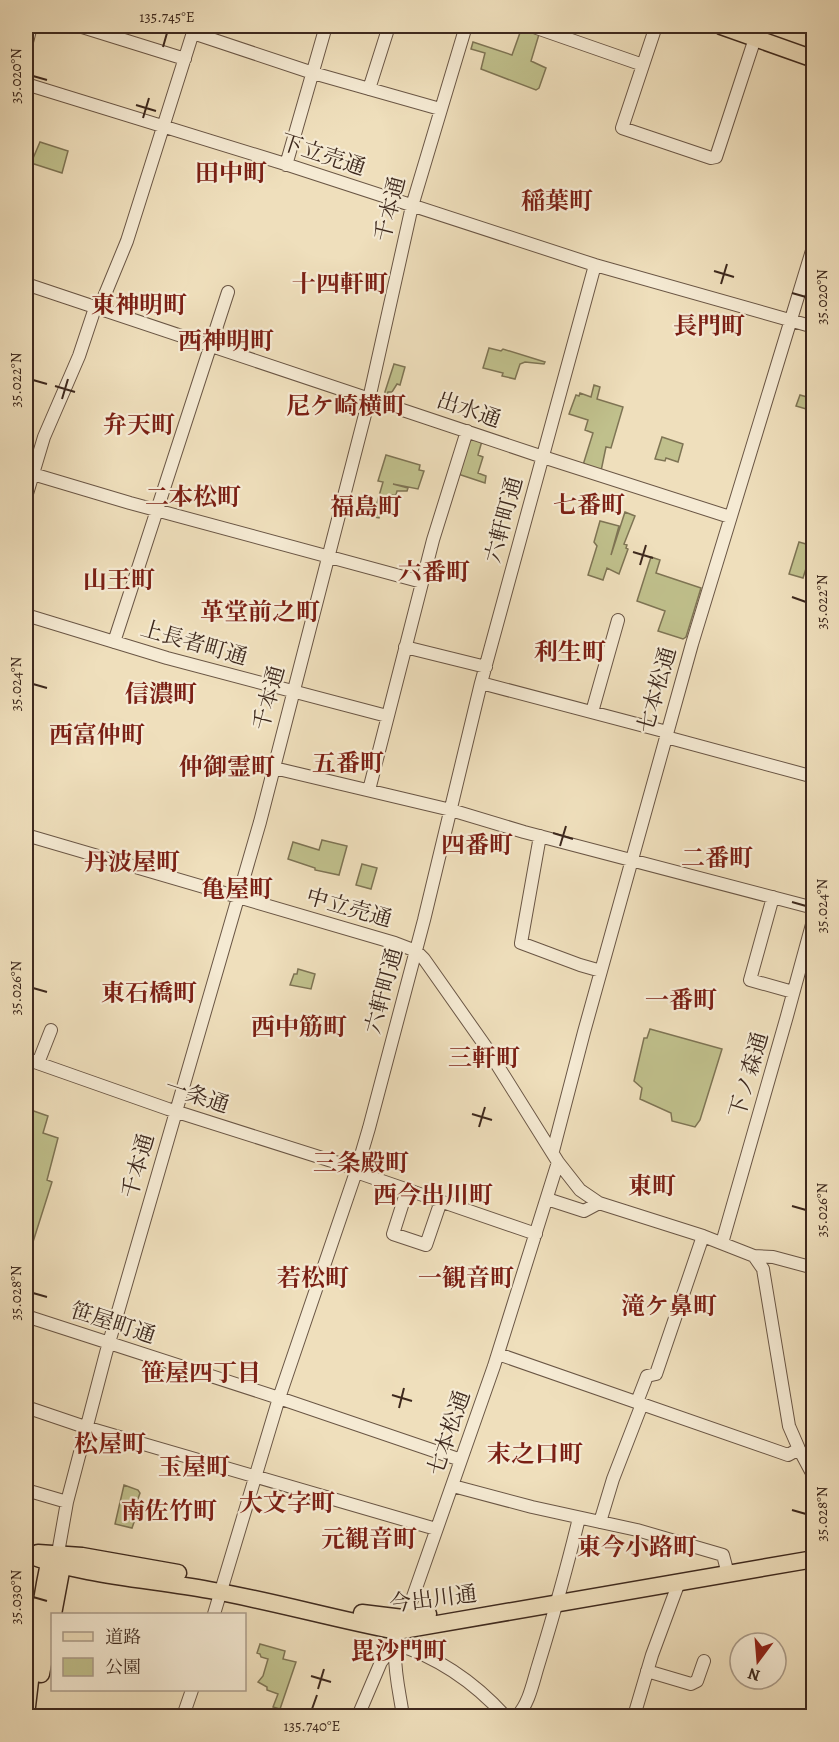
<svg xmlns="http://www.w3.org/2000/svg" width="839" height="1742" font-family="Alegreya,'Noto Serif JP',serif">
	<style>
		.green { fill: #c0c08c; stroke: #7e7454; stroke-width: 1.5 }
		.lines { fill: none; stroke-linecap: round; stroke-linejoin: round }
		.minor-casing { stroke: #6a5645; stroke-width: 14 }
		.major-casing { stroke: #3d281d; stroke-width: 19 }
		.minor { stroke: #f5ead3; stroke-width: 12 }
		.major { stroke: #efdfbc; stroke-width: 16 }
		.ticks { fill: none; stroke: #3d281d; stroke-width: 2 }
		.labels { text-anchor: middle; dominant-baseline: central; stroke-width: 4.5; stroke-linejoin: round; paint-order: stroke }
		.street-label { font-size: 22px; fill: #3d281d; stroke: #f5ead3 }
		.neighbourhood-label { font-size: 24px; font-weight: bold; fill: #7a1f14; stroke: #f5ead3 }
		.neatline { fill: none; stroke: #3d281d; stroke-width: 2 }
		.ticks-label { font-size: 15px; text-anchor: middle; fill: #3d281d }
	</style>
	<rect width="100%" height="100%" fill="#efdfbc"/>
	<filter id="stains"><feTurbulence type="fractalNoise" baseFrequency=".00333" numOctaves="4"/><feColorMatrix values="0 0 0 0 .2 0 0 0 0 .09 0 0 0 0 .02 0 0 0 .5 -.17"/></filter>
	<radialGradient id="worn" r=".72"><stop offset=".6" stop-color="#630" stop-opacity="0"/><stop offset="1" stop-color="#630" stop-opacity=".3"/></radialGradient>
	<path class="green" d="M525 26 540 31 531 61 546 68 539 88 536 90 481 69 485 53 471 49 473 42 512 55 521 30Z
		M40 142 68 151 62 173 31 163Z
		M489 348 501 351 503 349 545 362 544 364 525 362 520 364 515 379 502 376 503 373 483 368Z
		M394 364 405 367 400 385 397 384 392 392H388L385 402 382 401Z
		M812 378 814 379 813 411 796 406 800 395 807 397Z
		M594 385 600 387 597 399 623 407 611 448 606 447 601 471 583 465 593 433 585 430 588 420 569 414 576 395 579 396 580 393 591 397Z
		M469 437 482 441 478 455 483 457 478 473 486 476 485 483 458 474Z
		M662 437 683 444 678 462 666 458 665 461 655 459Z
		M386 455 420 465 419 470 424 471 418 489 393 484 408 488 407 491H397L396 495 384 496 379 518 373 517 383 482 378 481Z
		M625 512 635 516 624 544 627 545 626 548 628 549 619 574 607 568 603 580 588 575 597 546 594 542 600 521 619 526 611 555Z
		M799 542 813 546 803 578 789 574Z
		M651 557 660 560 656 573 701 588 686 637 683 639 658 631 665 611 637 601Z
		M322 840 347 846 339 875 315 870V868L288 859 293 842 319 850Z
		M362 864 377 868 371 889 356 885Z
		M298 969 315 974 311 989 290 985 294 974H297Z
		M650 1029 722 1049 700 1120 695 1127 672 1121 671 1113 640 1099 642 1088 634 1081 644 1038H647Z
		M28 1109 48 1116 43 1133 58 1138 47 1180 52 1182 26 1264V1144L29 1131 26 1130Z
		M124 1485 138 1490 140 1493 134 1510 138 1511 132 1528 115 1524Z
		M260 1644 285 1651 283 1659 296 1662 280 1709 273 1707 278 1694 267 1690V1687L258 1682 263 1676 268 1659 261 1657 260 1654 257 1653Z"/>
	<g class="lines">
		<defs>
			<path id="minor" d="M79 26 185 59
				M531 26 643 65
				M656 26 622 128 711 158 716 157 759 26
				M193 33 313 73 440 109
				M26 46 31 26
				M26 84 282 163 595 265 814 327
				M369 89 389 26
				M286 165 326 26
				M26 284 543 457 730 517
				M99 309 127 241 195 26
				M26 472 130 503 422 582
				M26 497 44 437 79 356 95 308
				M26 615 167 658 387 716
				M114 642 228 292
				M405 647 486 667
				M481 683 667 732
				M592 712 618 620
				M666 737 814 777
				M274 768 451 810 524 832 814 908
				M369 790 433 540 467 431
				M26 835 395 943 416 951 424 959 486 1047 558 1162 580 1190 599 1203 703 1236 754 1256 773 1257 814 1268
				M540 836 521 943 580 965 601 971
				M773 897 750 980 793 992
				M26 1059 168 1109 357 1169
				M38 1063 51 1030
				M553 1151 584 1032 692 644 814 244
				M356 1172 536 1234
				M407 1190 393 1234 426 1245 441 1201
				M547 1199 584 1211 599 1203
				M722 1243 787 1016 814 917
				M754 1256 763 1269 789 1426 799 1449 814 1477
				M26 1316 279 1398 461 1460
				M498 1354 788 1455 799 1449
				M637 1402 647 1376 656 1374 703 1236
				M26 1407 85 1427 436 1529
				M453 1486 532 1507 637 1530 723 1555 728 1574
				M26 1490 67 1502
				M600 1522 613 1479 642 1404
				M58 1553 67 1502 106 1353 260 822 369 399 412 206 466 26
				M214 1614 279 1398 356 1172 369 1128 424 920 481 683 595 265
				M647 1671 691 1684 697 1681 704 1661
				M183 1716 192 1690
				M358 1716 381 1662 395 1644C438 1657 475 1683 505 1716
				M403 1716C397 1675 386 1646 409 1608L494 1366 558 1162
				M517 1716C529 1704 533 1682 538 1666 553 1617 567 1568 579 1518
				M634 1716 652 1655 679 1582
				M810 1716 814 1706"/>
			<path id="major" d="M721 26 814 59
				M38 1553 82 1556 178 1573
				M26 1554C83 1576 149 1579 209 1590 272 1601 334 1619 397 1631L814 1559
				M362 1613 403 1618 428 1614
				M53 1614 62 1566 59 1557
				M41 1674 52 1617
				M26 1715 34 1647 45 1583 49 1563 55 1556"/>
		</defs>
		<use href="#minor" class="minor-casing"/>
		<use href="#major" class="major-casing"/>
		<use href="#minor" class="minor"/>
		<use href="#major" class="major"/>
	</g>
	<path class="ticks" d="M163 47 167 33M33 76 47 80M136 105 156 111M143 118 149 98M714 271 734 277M721 284 727 264M792 293 806 297M33 380 47 384M55 386 75 392M62 399 68 379M633 552 653 558M640 565 646 545M792 597 806 602M33 684 47 688M553 833 573 839M560 846 566 826M792 902 806 906M33 988 47 992M472 1114 492 1120M479 1127 485 1107M792 1206 806 1210M33 1293 47 1297M392 1395 412 1401M399 1408 404 1388M792 1510 806 1514M33 1597 47 1601M311 1676 331 1682M318 1689 324 1669M312 1709 317 1695"/>
	<g class="labels">
		<g class="street-label">
			<text transform="translate(323 155) rotate(18)">下立売通</text>
			<text transform="translate(390 209) rotate(-76)">千本通</text>
			<text transform="translate(469 410) rotate(19)">出水通</text>
			<text transform="translate(504 520) rotate(-75)">六軒町通</text>
			<text transform="translate(194 643) rotate(16)">上長者町通</text>
			<text transform="translate(657 690) rotate(-74)">七本松通</text>
			<text transform="translate(269 698) rotate(-75)">千本通</text>
			<text transform="translate(349 908) rotate(16)">中立売通</text>
			<text transform="translate(384 991) rotate(-75)">六軒町通</text>
			<text transform="translate(749 1075) rotate(-74)">下ノ森通</text>
			<text transform="translate(197 1096) rotate(18)">一条通</text>
			<text transform="translate(138 1166) rotate(-74)">千本通</text>
			<text transform="translate(113 1323) rotate(18)">笹屋町通</text>
			<text transform="translate(449 1433) rotate(-71)">七本松通</text>
			<text transform="translate(433 1599) rotate(-7)">今出川通</text>
		</g>
		<g class="neighbourhood-label">
			<text x="231" y="173">田中町</text>
			<text x="557" y="201">稲葉町</text>
			<text x="340" y="284">十四軒町</text>
			<text x="139" y="305">東神明町</text>
			<text x="709" y="326">長門町</text>
			<text x="226" y="341">西神明町</text>
			<text x="346" y="406">尼ケ崎横町</text>
			<text x="139" y="425">弁天町</text>
			<text x="193" y="497">二本松町</text>
			<text x="589" y="505">七番町</text>
			<text x="366" y="507">福島町</text>
			<text x="434" y="572">六番町</text>
			<text x="119" y="580">山王町</text>
			<text x="260" y="612">革堂前之町</text>
			<text x="570" y="652">利生町</text>
			<text x="161" y="694">信濃町</text>
			<text x="97" y="735">西富仲町</text>
			<text x="348" y="763">五番町</text>
			<text x="227" y="767">仲御霊町</text>
			<text x="477" y="845">四番町</text>
			<text x="717" y="858">二番町</text>
			<text x="132" y="862">丹波屋町</text>
			<text x="237" y="889">亀屋町</text>
			<text x="149" y="993">東石橋町</text>
			<text x="681" y="1000">一番町</text>
			<text x="299" y="1027">西中筋町</text>
			<text x="484" y="1058">三軒町</text>
			<text x="361" y="1163">三条殿町</text>
			<text x="652" y="1186">東町</text>
			<text x="433" y="1195">西今出川町</text>
			<text x="313" y="1278">若松町</text>
			<text x="466" y="1278">一観音町</text>
			<text x="669" y="1306">滝ケ鼻町</text>
			<text x="201" y="1373">笹屋四丁目</text>
			<text x="110" y="1444">松屋町</text>
			<text x="535" y="1454">末之口町</text>
			<text x="194" y="1467">玉屋町</text>
			<text x="287" y="1503">大文字町</text>
			<text x="169" y="1511">南佐竹町</text>
			<text x="369" y="1539">元観音町</text>
			<text x="637" y="1547">東今小路町</text>
			<text x="399" y="1651">毘沙門町</text>
		</g>
	</g>
	<rect width="839" height="1742" fill="none" stroke="#efdfbc" stroke-width="66"/>
	<rect x="51" y="1613" width="195" height="78" fill="#f5ead3" stroke="#ab9c8a" stroke-width="1.5"/>
	<rect x="63" y="1632" width="30" height="9" fill="#efdfbc" stroke="#ab9c8a" stroke-width="1.5"/>
	<text x="105" y="1643" font-size="18" fill="#3d281d">道路</text>
	<rect x="63" y="1658" width="30" height="18" fill="#c0c08c" stroke="#ab9c8a" stroke-width="1.5"/>
	<text x="105" y="1673" font-size="18" fill="#3d281d">公園</text>
	<g transform="translate(758 1661) rotate(196)"><circle r="28" fill="#f5ead3" stroke="#ab9c8a" stroke-width="1.5"/>
	<path d="M0-4.5L10 22L0 15L-10 22Z" fill="#8f2418"/>
	<text y="-9" font-size="16" font-weight="bold" text-anchor="middle" fill="#3d281d">N</text>
	</g>
	<rect x="33" y="33" width="773" height="1676" class="neatline"/>
	<g class="ticks-label">
		<text x="167" y="22">135.745°E</text>
		<text transform="translate(16 76) rotate(-90)" y="5">35.020°N</text>
		<text transform="translate(822 297) rotate(-90)" y="5">35.020°N</text>
		<text transform="translate(16 380) rotate(-90)" y="5">35.022°N</text>
		<text transform="translate(822 602) rotate(-90)" y="5">35.022°N</text>
		<text transform="translate(16 684) rotate(-90)" y="5">35.024°N</text>
		<text transform="translate(822 906) rotate(-90)" y="5">35.024°N</text>
		<text transform="translate(16 988) rotate(-90)" y="5">35.026°N</text>
		<text transform="translate(822 1210) rotate(-90)" y="5">35.026°N</text>
		<text transform="translate(16 1293) rotate(-90)" y="5">35.028°N</text>
		<text transform="translate(822 1514) rotate(-90)" y="5">35.028°N</text>
		<text transform="translate(16 1597) rotate(-90)" y="5">35.030°N</text>
		<text x="312" y="1731">135.740°E</text>
	</g>
	<rect width="100%" height="100%" filter="url(#stains)"/>
	<rect width="100%" height="100%" fill="url(#worn)"/>
</svg>
